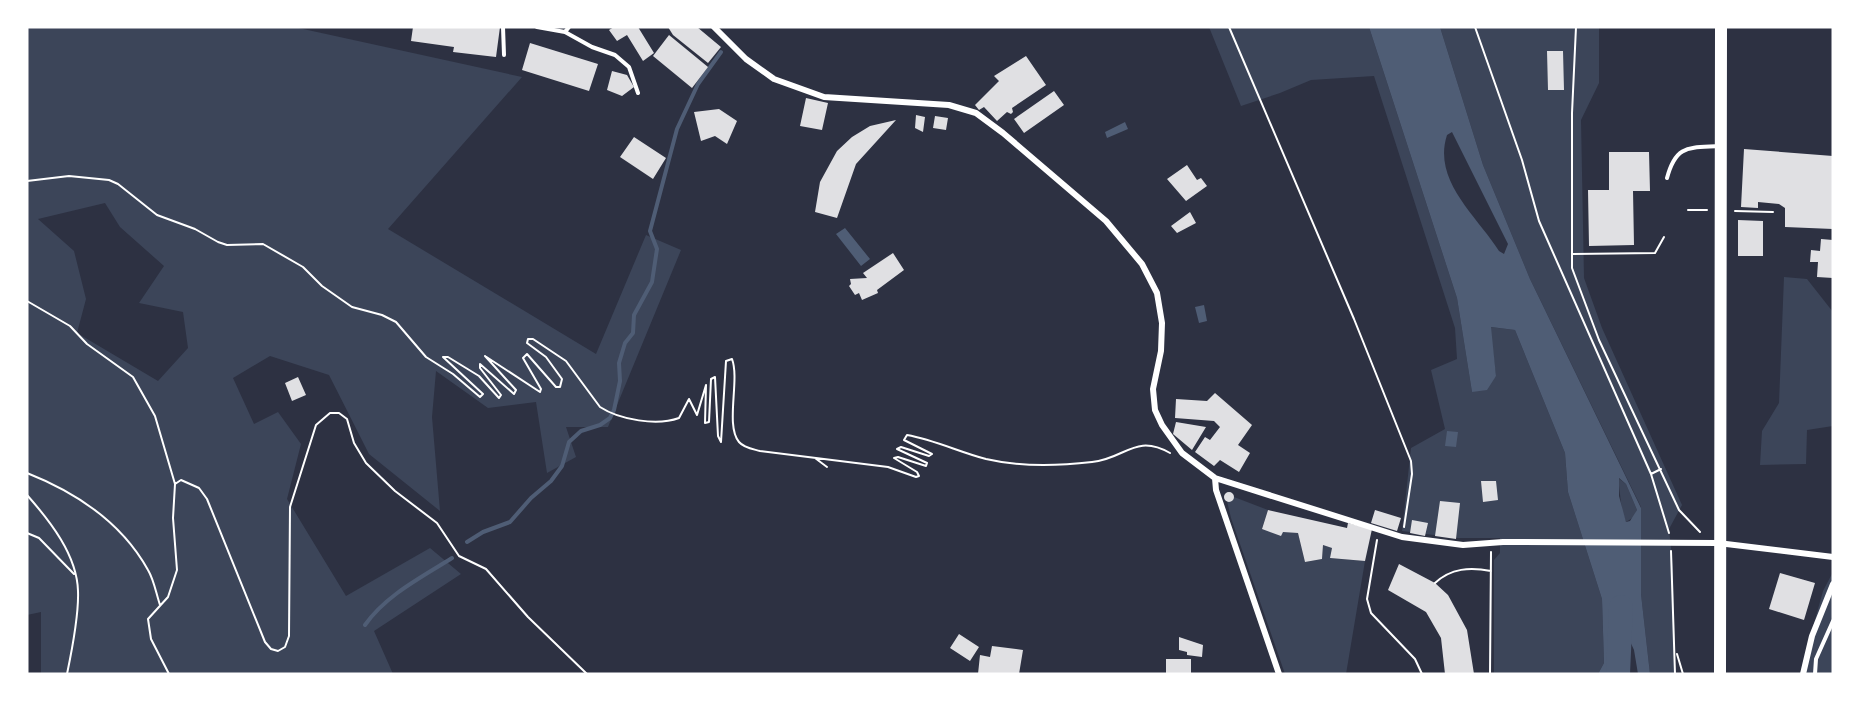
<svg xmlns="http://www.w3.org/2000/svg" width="1860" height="701" font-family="'Noto Sans',sans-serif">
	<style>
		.green { fill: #3c4559; fill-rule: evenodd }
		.water { fill: #4f5d75; fill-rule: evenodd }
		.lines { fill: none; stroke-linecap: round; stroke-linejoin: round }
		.stream { stroke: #4f5d75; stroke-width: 4 }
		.river { stroke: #4f5d75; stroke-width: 24 }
		.building { fill: #e0e0e3 }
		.path { stroke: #fff; stroke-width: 2 }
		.service { stroke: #fff; stroke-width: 4 }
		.minor { stroke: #fff; stroke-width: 6 }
		.primary { stroke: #fff; stroke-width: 12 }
	</style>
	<rect width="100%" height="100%" fill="#2d3142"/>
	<path class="green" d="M27 27H294L522 77 388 229 596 354 646 235 681 250 608 427H566L576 457 547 473 536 402 488 408 436 371 432 417 440 511 369 454 329 375 270 356 233 378 254 424 278 412 301 444 287 499 346 596 430 548 461 574 374 631 393 674H41V612L27 615ZM105 203 120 227 164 266 139 303 183 312 188 348 158 381 77 333 86 299 74 251 38 219Z
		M1209 27H1369L1457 298 1472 392 1496 376 1490 327 1515 330 1565 453 1568 492 1602 599 1604 663 1598 674H1494V560L1500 553V538H1458L1402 531 1411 448 1445 429 1431 370 1457 359 1455 328 1374 76 1311 80 1280 93 1241 106Z
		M1440 27H1599V83L1581 120 1584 278 1602 328 1682 505 1669 529 1673 567 1675 674H1650L1641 594V507L1530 279 1483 165Z
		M1784 277 1807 279 1833 312V426L1807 430 1806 464 1760 465 1762 431 1779 403Z
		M1618 478 1626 484 1637 510 1634 517 1626 522 1622 511Z
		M1234 497 1268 510 1262 528 1298 533 1305 562 1322 559 1323 545 1332 548 1330 558 1365 561 1346 674H1285L1231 518 1227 501H1232Z
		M1833 572V674H1800L1823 591Z"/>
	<path class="water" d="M1369 27H1440L1483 165 1530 279 1641 508V594L1650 674H1638L1634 650 1624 628 1609 674H1598L1604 663 1602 599 1568 492 1565 453 1515 330 1491 327 1496 376 1487 390 1472 392 1457 298ZM1452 132 1508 244 1504 254 1499 251C1478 217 1432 181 1447 135ZM1619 478 1626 484 1637 510 1630 521 1626 522 1619 496Z
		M1125 122 1128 129 1107 138 1105 132Z
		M845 228 870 259 861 266 836 234Z
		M1204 305 1207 321 1199 323 1195 307Z
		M1447 431 1458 432 1456 447 1445 446Z"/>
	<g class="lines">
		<path class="stream" d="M467 542 483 532 510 522 531 498 551 481 562 466 569 442 581 431 600 425 610 418 614 410 620 381 619 363 625 343 633 333 634 315 652 282 657 249 650 231 677 129 698 84 721 52
			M365 625C386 595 422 577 452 558"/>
		<path class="river" d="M1618 674 1621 607"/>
	</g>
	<path class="building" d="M413 27H500L496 57 453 52 454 47 411 41Z
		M614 27H638L654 53 643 61 627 35 617 41 609 30Z
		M668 27H697L721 47 708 63 673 35Z
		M669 35 708 67 692 88 653 56Z
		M530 43 598 64 589 91 522 70Z
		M1547 51H1563L1564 90H1548Z
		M1026 56 1046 85 1012 108 1013 112 1011 114 1007 112 997 121 984 107 979 110 975 105 999 81 994 76Z
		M612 71 627 75 634 87 622 96 607 90Z
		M1054 91 1064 105 1024 133 1014 119Z
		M806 98 828 103 822 130 800 126Z
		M719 109 737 121 727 144 715 136 701 141 694 112Z
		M916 115 925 117 923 132 915 128Z
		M935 116 948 118 946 130 933 128Z
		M896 120 856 164 837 218 815 212 820 182 837 151 852 137 870 126Z
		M634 137 666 158 653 179 620 157Z
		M1744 149 1833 156V229L1785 227V208L1779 204 1758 202V208L1741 207Z
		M1609 152H1649L1650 191H1633L1634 245 1589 246 1588 190H1609Z
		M1187 165 1197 180 1201 178 1207 186 1186 201 1167 179Z
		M1190 212 1196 223 1177 233 1171 226Z
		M1738 220 1763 221V256H1738Z
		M1821 239 1833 240V278L1817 277 1818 262H1810L1811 250 1820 251Z
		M893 253 904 270 877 290 878 293 862 300 859 293 855 295 849 286 851 284 850 279 867 278 863 273Z
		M298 377 306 395 292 401 285 383Z
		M1215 393 1252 425 1238 445 1250 453 1239 472 1220 460 1214 466 1195 452 1205 437 1210 440 1220 427 1214 421 1175 418 1176 399 1207 401Z
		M1176 422 1206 427 1192 450 1173 434Z
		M1481 481H1496L1498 500 1483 502Z
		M1224 497a5 5 0 1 1 10 0a5 5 0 1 1-10 0Z
		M1440 501 1460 503 1456 539 1435 536Z
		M1268 510 1347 528 1348 523 1372 529 1365 561 1330 558 1332 548 1323 545 1322 559 1305 562 1298 533 1283 532 1281 536 1262 529Z
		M1375 510 1401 518 1397 531 1371 523Z
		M1412 520 1428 523 1425 536 1410 533Z
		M1399 564 1435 583 1448 595 1467 630 1474 674H1445L1441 638 1426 612 1388 590Z
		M1780 573 1815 583 1804 620 1769 609Z
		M959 634 979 647 970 661 950 648Z
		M1179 637 1203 645 1202 657 1187 655V652L1179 650Z
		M992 646 1023 650 1019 674H978L980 655 990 657Z
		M1166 659H1191V674H1166Z"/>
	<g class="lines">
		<path class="path" d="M1229 27 1354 319 1411 461 1412 474 1404 527
			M1475 27 1522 160 1539 221 1651 474 1669 533
			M1576 27 1572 113V268L1599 340 1679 510 1700 532
			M27 181 69 176 109 180 118 184 157 215 195 229 218 242 227 245 263 244 303 267 322 286 352 307 382 315 396 322 426 357 453 374 480 397 483 394 443 357H448L479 376 499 398 501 395 480 368V364L514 394 516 390 485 356 540 392 541 389 523 358 527 354 556 387H560L562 379 546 357 527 343 528 339H533L566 361 600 407C620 420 657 426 679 418L689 399 697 415 706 385 705 423 709 422 711 379 715 377 718 436 721 442 726 361 732 359C740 380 725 425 739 442 744 448 753 449 760 451L888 467 916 477 919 476 917 472 894 458 898 457 926 466 927 463 897 449 901 447 929 456 932 454 904 440 907 435C935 440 959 452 986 459 1020 467 1057 466 1092 462 1125 459 1135 433 1170 453
			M1688 210H1707
			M1735 211 1773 212
			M1573 254 1655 253 1664 237
			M27 301 70 326 87 344 133 377 155 416 175 484 173 518 177 570 168 597 148 619 151 639 169 674
			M815 458 827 467
			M27 473C75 492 122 523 148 570 154 580 156 593 160 605
			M1651 474 1661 469
			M175 484 181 480 199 488 207 499 265 642 271 649 278 651 285 647 289 636 290 507 316 425 330 413H339L347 419 354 443 366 463 395 491 437 523 459 556 486 569 528 617 587 674
			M27 495C50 521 77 555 78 591 79 615 72 650 67 674
			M27 533 39 538 74 574
			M1377 540 1367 599 1371 613 1415 659 1422 674
			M1671 551 1675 674
			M1435 583C1451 568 1470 567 1491 571
			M1677 654 1683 674
			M1490 674 1491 552"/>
		<path class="service" d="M503 27 504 55
			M537 27 565 32 592 47 615 55 629 67 638 93
			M565 32 569 27
			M1667 178C1676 144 1689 148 1720 146
			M1815 674 1816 659 1833 621"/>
		<path class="minor" d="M714 27 746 59 774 79 824 97 949 105 976 113 1003 133 1106 221 1142 264 1157 293 1162 323 1161 351 1153 389 1155 410 1162 425 1182 453 1215 478 1402 537 1463 545 1503 542 1718 543 1833 557
			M1215 478 1216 490 1279 674
			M1803 674 1812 636 1833 584"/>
		<path class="primary" d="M1720 674 1721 27"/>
	</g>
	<rect width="1860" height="701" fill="none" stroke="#ffffff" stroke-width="57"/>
</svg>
